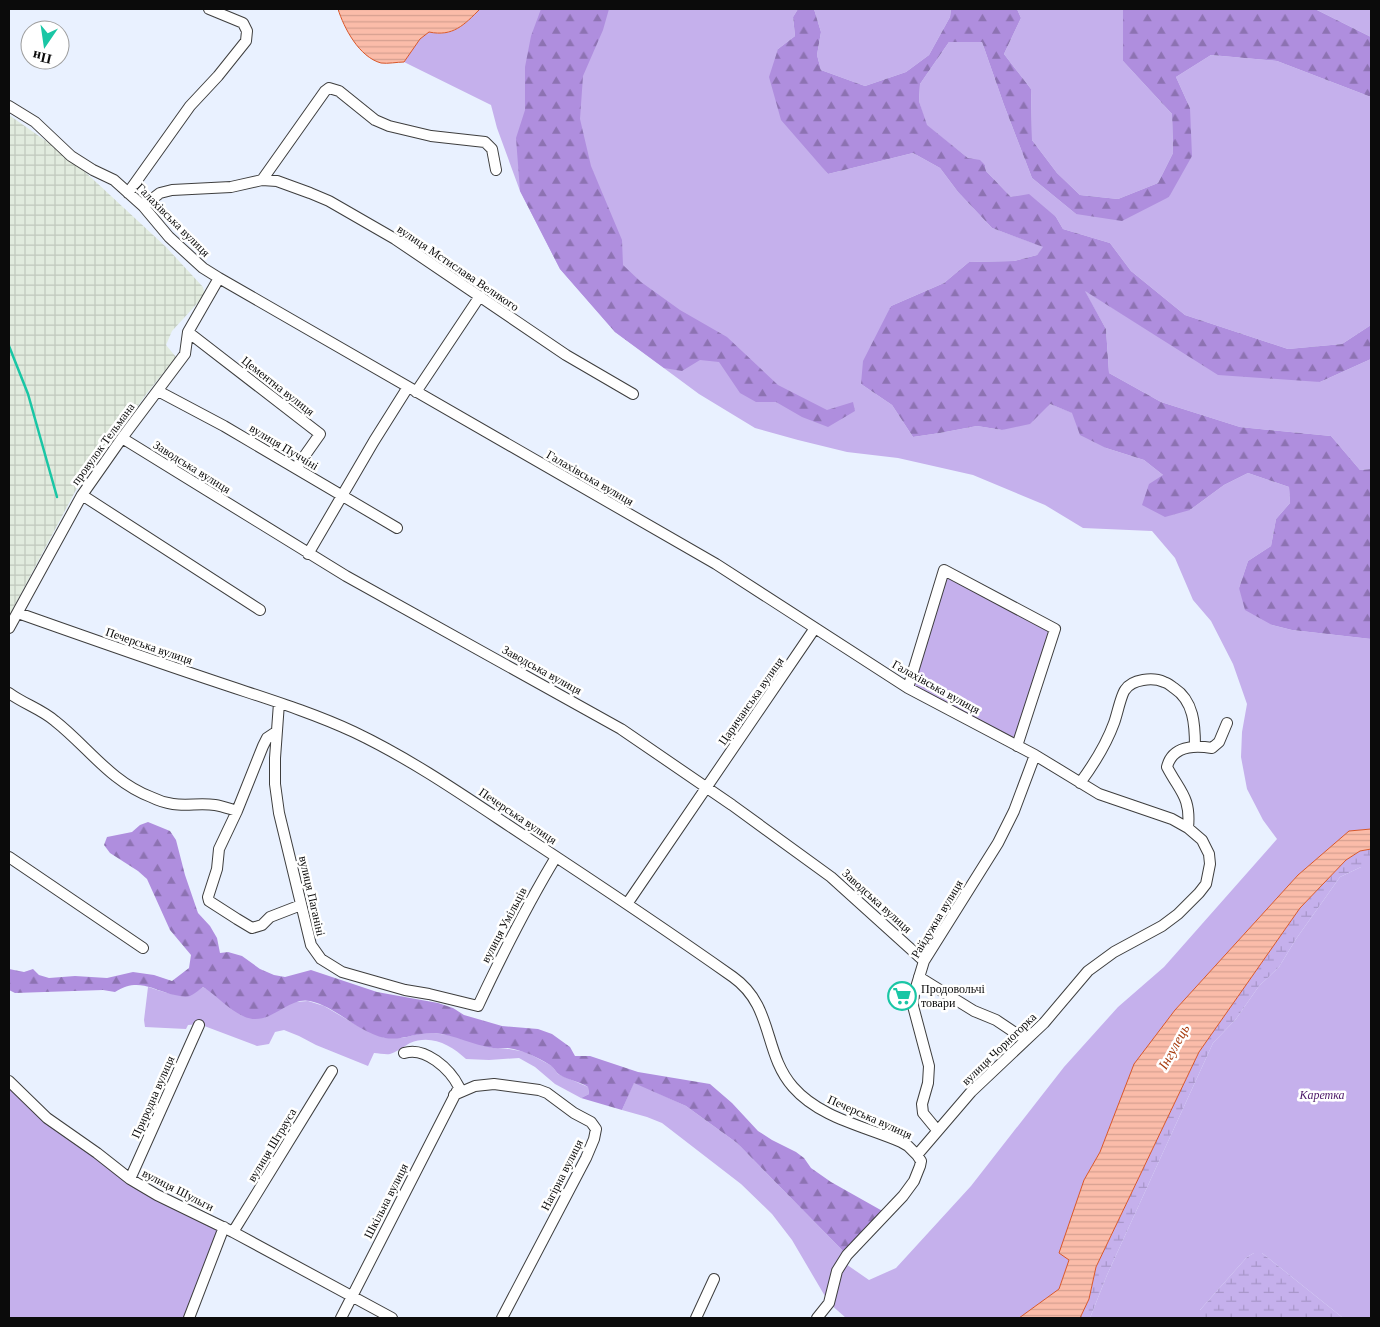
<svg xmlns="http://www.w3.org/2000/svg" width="1380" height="1327" font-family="'Times New Roman',serif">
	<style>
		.industrial { fill: url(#industrial-grid) }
		.grass { fill: #c5b0ec }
		.forest { fill: url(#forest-firs) }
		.wetland { fill: url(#wetland-marsh) }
		.water { fill: url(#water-rules); stroke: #d8572a }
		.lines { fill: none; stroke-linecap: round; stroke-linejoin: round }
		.minor-casing { stroke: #3e3e3e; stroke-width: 12 }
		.minor { stroke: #fff; stroke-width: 10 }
		.rail { stroke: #19c6a5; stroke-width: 2.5 }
		.labels { text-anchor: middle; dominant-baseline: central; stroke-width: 5; stroke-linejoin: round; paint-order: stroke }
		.street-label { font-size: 12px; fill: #0b0b0b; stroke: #fff }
		.poi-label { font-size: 12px; fill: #0b0b0b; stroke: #fff; text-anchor: start }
		.park-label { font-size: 12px; font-style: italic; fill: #4b1767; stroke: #fff }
		.water-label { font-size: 14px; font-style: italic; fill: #a6390b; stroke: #fff }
	</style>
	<defs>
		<pattern id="industrial-grid" width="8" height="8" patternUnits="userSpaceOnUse" patternTransform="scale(1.25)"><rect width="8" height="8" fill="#e1ebde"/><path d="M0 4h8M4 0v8" fill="none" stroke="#c0c8bd"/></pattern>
		<pattern id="forest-firs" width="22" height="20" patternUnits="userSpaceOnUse" patternTransform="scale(1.25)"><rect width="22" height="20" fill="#af8ede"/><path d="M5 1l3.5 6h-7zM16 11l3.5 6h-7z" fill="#8d72b2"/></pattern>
		<pattern id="wetland-marsh" width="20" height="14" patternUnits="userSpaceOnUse" patternTransform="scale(1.25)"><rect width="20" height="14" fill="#c5b0ec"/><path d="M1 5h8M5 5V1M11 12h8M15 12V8" fill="none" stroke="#a896c9"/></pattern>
		<pattern id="water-rules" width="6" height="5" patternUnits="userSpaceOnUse" patternTransform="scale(1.25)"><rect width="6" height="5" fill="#fbbca9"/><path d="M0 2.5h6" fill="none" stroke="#d6a090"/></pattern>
	</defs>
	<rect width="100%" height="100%" fill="#e9f1ff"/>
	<path class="industrial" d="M9 115 69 157 166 247 203 287 205 295 172 331 166 345 176 357 148 392 76 490 9 616Z"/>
	<path class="grass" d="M480 9H798L793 17 795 36 778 49 811 152 828 174 913 153 940 168 958 192 992 228 1044 247 1037 255 1014 261 969 262 944 283 891 306 861 384 892 405 913 437 940 433 977 426 1002 430 1050 404 1073 413 1106 448 1144 460 1163 475 1190 510 1224 485 1248 473 1289 487 1290 503 1276 519 1271 546 1248 561 1239 588 1272 625 1292 630 1371 639V829L1349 831 1298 875 1175 1010 1135 1064 1100 1152 1084 1180 1069 1260 1059 1289 1019 1318H846L829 1303 792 1240 772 1214 741 1184 662 1123 647 1117 622 1110 634 1082 686 1106 737 1143 847 1255 843 1262 869 1280 896 1268 971 1186 1064 1067 1118 1007 1164 967 1277 839 1263 820 1247 789 1241 757 1242 732 1247 704 1233 664 1211 621 1193 600 1175 558 1152 531 1083 528 1045 505 973 475 898 458 847 452 798 440 755 428 699 394 615 332 560 269 520 191 497 128 491 105 404 62 420 39 429 32C453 38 465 24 480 9Z
		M814 9H951L950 17 929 55 906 72 865 86 821 70 817 55 821 32Z
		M1017 9H1123V61L1172 114 1173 153 1158 183 1118 199 1080 195 1057 173 1032 140 1031 89 1004 54 1021 18Z
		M1320 9H1371V37L1317 10Z
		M949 42H982L1004 105 1032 178 1076 214 1169 197 1190 108 1176 77 1211 55 1277 61 1371 97V325L1342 344 1288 349 1185 315 1131 271 1110 243 1063 229 1056 217 1011 197 986 171 985 165 968 158 926 125 919 101 920 84Z
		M1084 290 1145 328 1320 382 1371 359V469L1360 470 1331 436 1240 427 1161 402 1109 373 1106 329Z
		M944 570 1055 629 1017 746 908 688Z
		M1361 867H1371V1318H1343L1262 1253H1254L1247 1257 1200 1310V1318H1090L1107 1275 1213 1043 1236 1019 1259 986 1279 967 1296 939 1340 877Z
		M148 987C168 993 184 1001 203 987L206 989 296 1002 308 1001 324 1006 365 1030 385 1038H403L422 1033H434L454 1036 493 1048 509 1049 526 1052 552 1066 558 1074 588 1087 589 1094 581 1098 555 1084 535 1067 519 1058 489 1060 466 1059C451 1045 431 1034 410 1043 405 1046 395 1053 390 1054 386 1055 379 1053 374 1053L368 1066 316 1045 299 1036 284 1030 275 1032 269 1044 257 1046 199 1024 188 1025 186 1029 145 1027 144 1020Z
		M9 1086 46 1121 220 1229 186 1318H9Z"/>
	<path class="forest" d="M541 9H609L603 30 583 76 580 119 591 166 622 240 623 265 641 282 680 310 727 337 778 385 827 410 853 402 855 411 828 427 802 417 776 402H756L740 393 719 362 700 360 682 371 664 368 615 332 560 269 520 191 516 138 525 110V67L531 36Z
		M798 9H814L821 32 817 55 821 70 865 86 906 72 929 55 950 17 951 9H1017L1021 18 1004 54 1031 89 1032 140 1057 173 1080 195 1118 199 1158 183 1173 153 1172 114 1123 61V9H1312L1317 10 1371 37V97L1277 61 1211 55 1176 77 1190 108 1192 156 1169 197 1122 221 1076 214 1032 178 1004 105 982 42H949L920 84 919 101 927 125 968 158 980 160 985 165 986 171 1011 197 1029 194 1056 217 1063 229 1110 243 1131 271 1185 315 1288 349 1342 344 1371 325V359L1320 382 1218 375 1085 291 1106 329 1109 373 1161 402 1240 427 1331 436 1360 470 1371 469V639L1292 630 1272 625 1245 610 1239 588 1248 561 1271 546 1276 519 1290 503 1289 487 1248 473 1224 485 1190 510 1165 517 1142 505 1149 484 1163 475 1144 460 1106 448 1080 435 1072 413 1050 404 1030 424 1002 430 977 426 940 433 913 437 892 405 861 384 863 361 891 306 944 283 969 262 1014 261 1037 255 1043 247 992 228 958 192 940 168 913 153 828 174 781 120 769 77 778 49 795 36 793 17Z
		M148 822 170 831 176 840 185 875 198 913 210 926 217 938 220 953 228 952 242 956 260 969 274 975 285 977 311 970 377 992 438 1003 453 1008 464 1015 502 1026 538 1029 552 1034 570 1047 575 1056H590L638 1072 710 1084 732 1103 758 1131 772 1140 796 1152 804 1158 811 1168 831 1182 886 1213 847 1255 737 1143 686 1106 634 1083 622 1110 581 1098 589 1094 588 1087C579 1081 570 1081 560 1075 556 1073 554 1067 550 1065 537 1057 523 1050 508 1048 503 1048 498 1049 493 1048 473 1045 455 1035 434 1033 417 1032 402 1041 385 1038 357 1032 337 1007 310 1001 287 996 269 1029 243 1016 229 1010 216 995 203 987 199 990 194 994 190 996 184 998 176 995 170 994 148 987 136 979 115 992L103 990 15 993 9 990V969L24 972 33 969 39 975 49 978 75 976 107 978 133 972 154 975 172 981 189 968 191 955 170 930 147 879 138 871 110 853 104 845 107 837 132 832 140 825Z"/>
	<path class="wetland" d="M1371 849V867H1361L1340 877 1296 939 1279 967 1259 986 1236 1019 1213 1043 1107 1275 1090 1318H1080L1089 1299 1096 1267 1199 1052 1300 908 1346 860 1360 851Z
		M1254 1253H1262L1343 1318H1200V1310L1247 1257Z"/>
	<path class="water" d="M338 9H480C464 25 453 37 429 32L420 39 404 62C397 62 388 64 381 63 359 57 344 28 338 9Z
		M1371 829V849L1360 851 1346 860 1300 908 1199 1052 1096 1267 1089 1299 1080 1318H1019L1059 1289 1069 1260 1059 1253 1084 1180 1100 1152 1134 1064 1175 1010 1298 875 1349 831Z"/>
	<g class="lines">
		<defs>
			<path id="minor" d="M9 106 35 122 71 156 93 170 114 180 143 206 169 237 203 268 219 278 716 564 908 688 1035 755 1099 794 1172 819 1188 828 1202 840 1209 854 1210 864 1206 884 1199 893 1178 914 1162 926 1114 952 1088 971 1044 1023 971 1092 917 1155 921 1161 920 1166 914 1181 903 1196 847 1255 837 1271 829 1303 817 1318
				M262 180 325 91 329 88 339 91 375 120 389 126 431 136 485 142 492 149 496 170
				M128 193 190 106 218 76 246 41 247 31 243 23 209 9
				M143 206 160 193 172 190 231 187 262 180 277 181 310 193 329 201 395 239 566 355 633 394
				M188 332 320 434 296 468
				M158 391 224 426 397 528
				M416 392 480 296
				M122 438 346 576 621 729 732 805 831 877 924 961
				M82 495 260 610
				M308 554 374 441 408 387
				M18 613C83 636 148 659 214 681 261 697 309 711 354 732 415 761 470 800 526 837 596 883 665 929 733 977 774 1006 763 1053 793 1087 820 1118 864 1126 901 1142L908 1146 917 1155
				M9 628 82 495 122 438 185 354 188 332 219 278
				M908 688 944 570 1055 629 1017 746
				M9 693C24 704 41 709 55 721 87 746 111 782 151 797 157 800 166 803 173 804 186 806 201 803 215 805 222 806 230 809 237 811
				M279 703 275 758V784L279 813 311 945 321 959 342 972 405 990 429 994 478 1006C502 955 527 905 556 857
				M276 732 267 738 263 746 237 811 219 849 217 869 208 897 209 901 237 919 252 928 262 925 270 917 301 905
				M1080 783C1094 764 1106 745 1114 723 1117 715 1121 695 1125 690 1132 679 1153 677 1164 682 1168 683 1171 686 1174 688 1194 701 1195 725 1195 747
				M1188 828C1191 797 1180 792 1167 767 1172 746 1194 745 1212 748L1219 742 1227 723
				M9 857 143 948
				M627 904 815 628
				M919 977 974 1011 996 1020 1026 1040
				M9 1081 47 1118 97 1153 130 1179 157 1195 233 1232 392 1318
				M454 1095 475 1086 494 1084 539 1090 547 1093 574 1113 591 1122 596 1129 594 1139 586 1158 502 1318
				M937 1130 923 1113 922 1104 928 1083 929 1066 913 1006 914 994 924 961 998 843 1014 811 1035 755
				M130 1179 199 1025
				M233 1232 332 1071
				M189 1318 224 1227
				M341 1318 459 1087C450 1069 425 1046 404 1053
				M696 1318 714 1279"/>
		</defs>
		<use href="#minor" class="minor-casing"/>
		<use href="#minor" class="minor"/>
		<path class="rail" d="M9 346 28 394 57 497"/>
	</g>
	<defs>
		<symbol id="supermarket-ring" viewBox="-11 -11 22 22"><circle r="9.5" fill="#fff" stroke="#19c6a5" stroke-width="1.5"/><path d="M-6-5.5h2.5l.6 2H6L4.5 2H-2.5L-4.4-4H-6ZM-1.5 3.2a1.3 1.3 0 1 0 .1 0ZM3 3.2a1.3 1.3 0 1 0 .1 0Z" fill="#19c6a5"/></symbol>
	</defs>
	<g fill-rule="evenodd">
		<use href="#supermarket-ring" x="886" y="980" width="32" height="32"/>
	</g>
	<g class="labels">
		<g class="street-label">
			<text transform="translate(173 220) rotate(45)">Галахівська вулиця</text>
			<text transform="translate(458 268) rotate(34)">вулиця Мстислава Великого</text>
			<text transform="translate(278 386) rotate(38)">Цементна вулиця</text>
			<text transform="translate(103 444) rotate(-54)">провулок Тельмана</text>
			<text transform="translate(284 447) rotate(31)">вулиця Пуччіні</text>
			<text transform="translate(192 467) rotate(32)">Заводська вулиця</text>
			<text transform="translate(590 478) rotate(30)">Галахівська вулиця</text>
			<text transform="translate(149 646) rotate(19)">Печерська вулиця</text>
			<text transform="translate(542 670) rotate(29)">Заводська вулиця</text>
			<text transform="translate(936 687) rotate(29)">Галахівська вулиця</text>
			<text transform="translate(751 701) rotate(-55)">Царичанська вулиця</text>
			<text transform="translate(518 816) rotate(34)">Печерська вулиця</text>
			<text transform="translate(312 896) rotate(77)">вулиця Паганіні</text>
			<text transform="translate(877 901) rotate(42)">Заводська вулиця</text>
			<text transform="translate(937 919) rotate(-59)">Райдужна вулиця</text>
			<text transform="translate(504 925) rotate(-62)">вулиця Умільців</text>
			<text transform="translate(999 1049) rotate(-44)">вулиця Чорногорка</text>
			<text transform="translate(153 1097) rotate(-66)">Природна вулиця</text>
			<text transform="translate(870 1117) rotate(24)">Печерська вулиця</text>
			<text transform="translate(272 1145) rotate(-59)">вулиця Штрауса</text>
			<text transform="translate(562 1175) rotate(-63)">Нагірна вулиця</text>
			<text transform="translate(178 1190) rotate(27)">вулиця Шульги</text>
			<text transform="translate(386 1201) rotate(-63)">Шкільна вулиця</text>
		</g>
		<g class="poi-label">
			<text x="921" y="989">Продовольчі<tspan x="921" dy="14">товари</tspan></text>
		</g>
		<g class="park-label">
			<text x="1322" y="1095">Каретка</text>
		</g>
		<g class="water-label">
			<text transform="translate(1174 1047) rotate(-61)">Інгулець</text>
		</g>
	</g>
	<rect width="1380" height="1327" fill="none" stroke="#0b0b0b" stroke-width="20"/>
	<g transform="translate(45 45) rotate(193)"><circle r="24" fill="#ffffff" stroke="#9d9d9d"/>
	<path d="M0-4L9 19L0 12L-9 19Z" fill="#19c6a5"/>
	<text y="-8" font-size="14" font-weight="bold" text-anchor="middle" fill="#0b0b0b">Пн</text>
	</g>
</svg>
